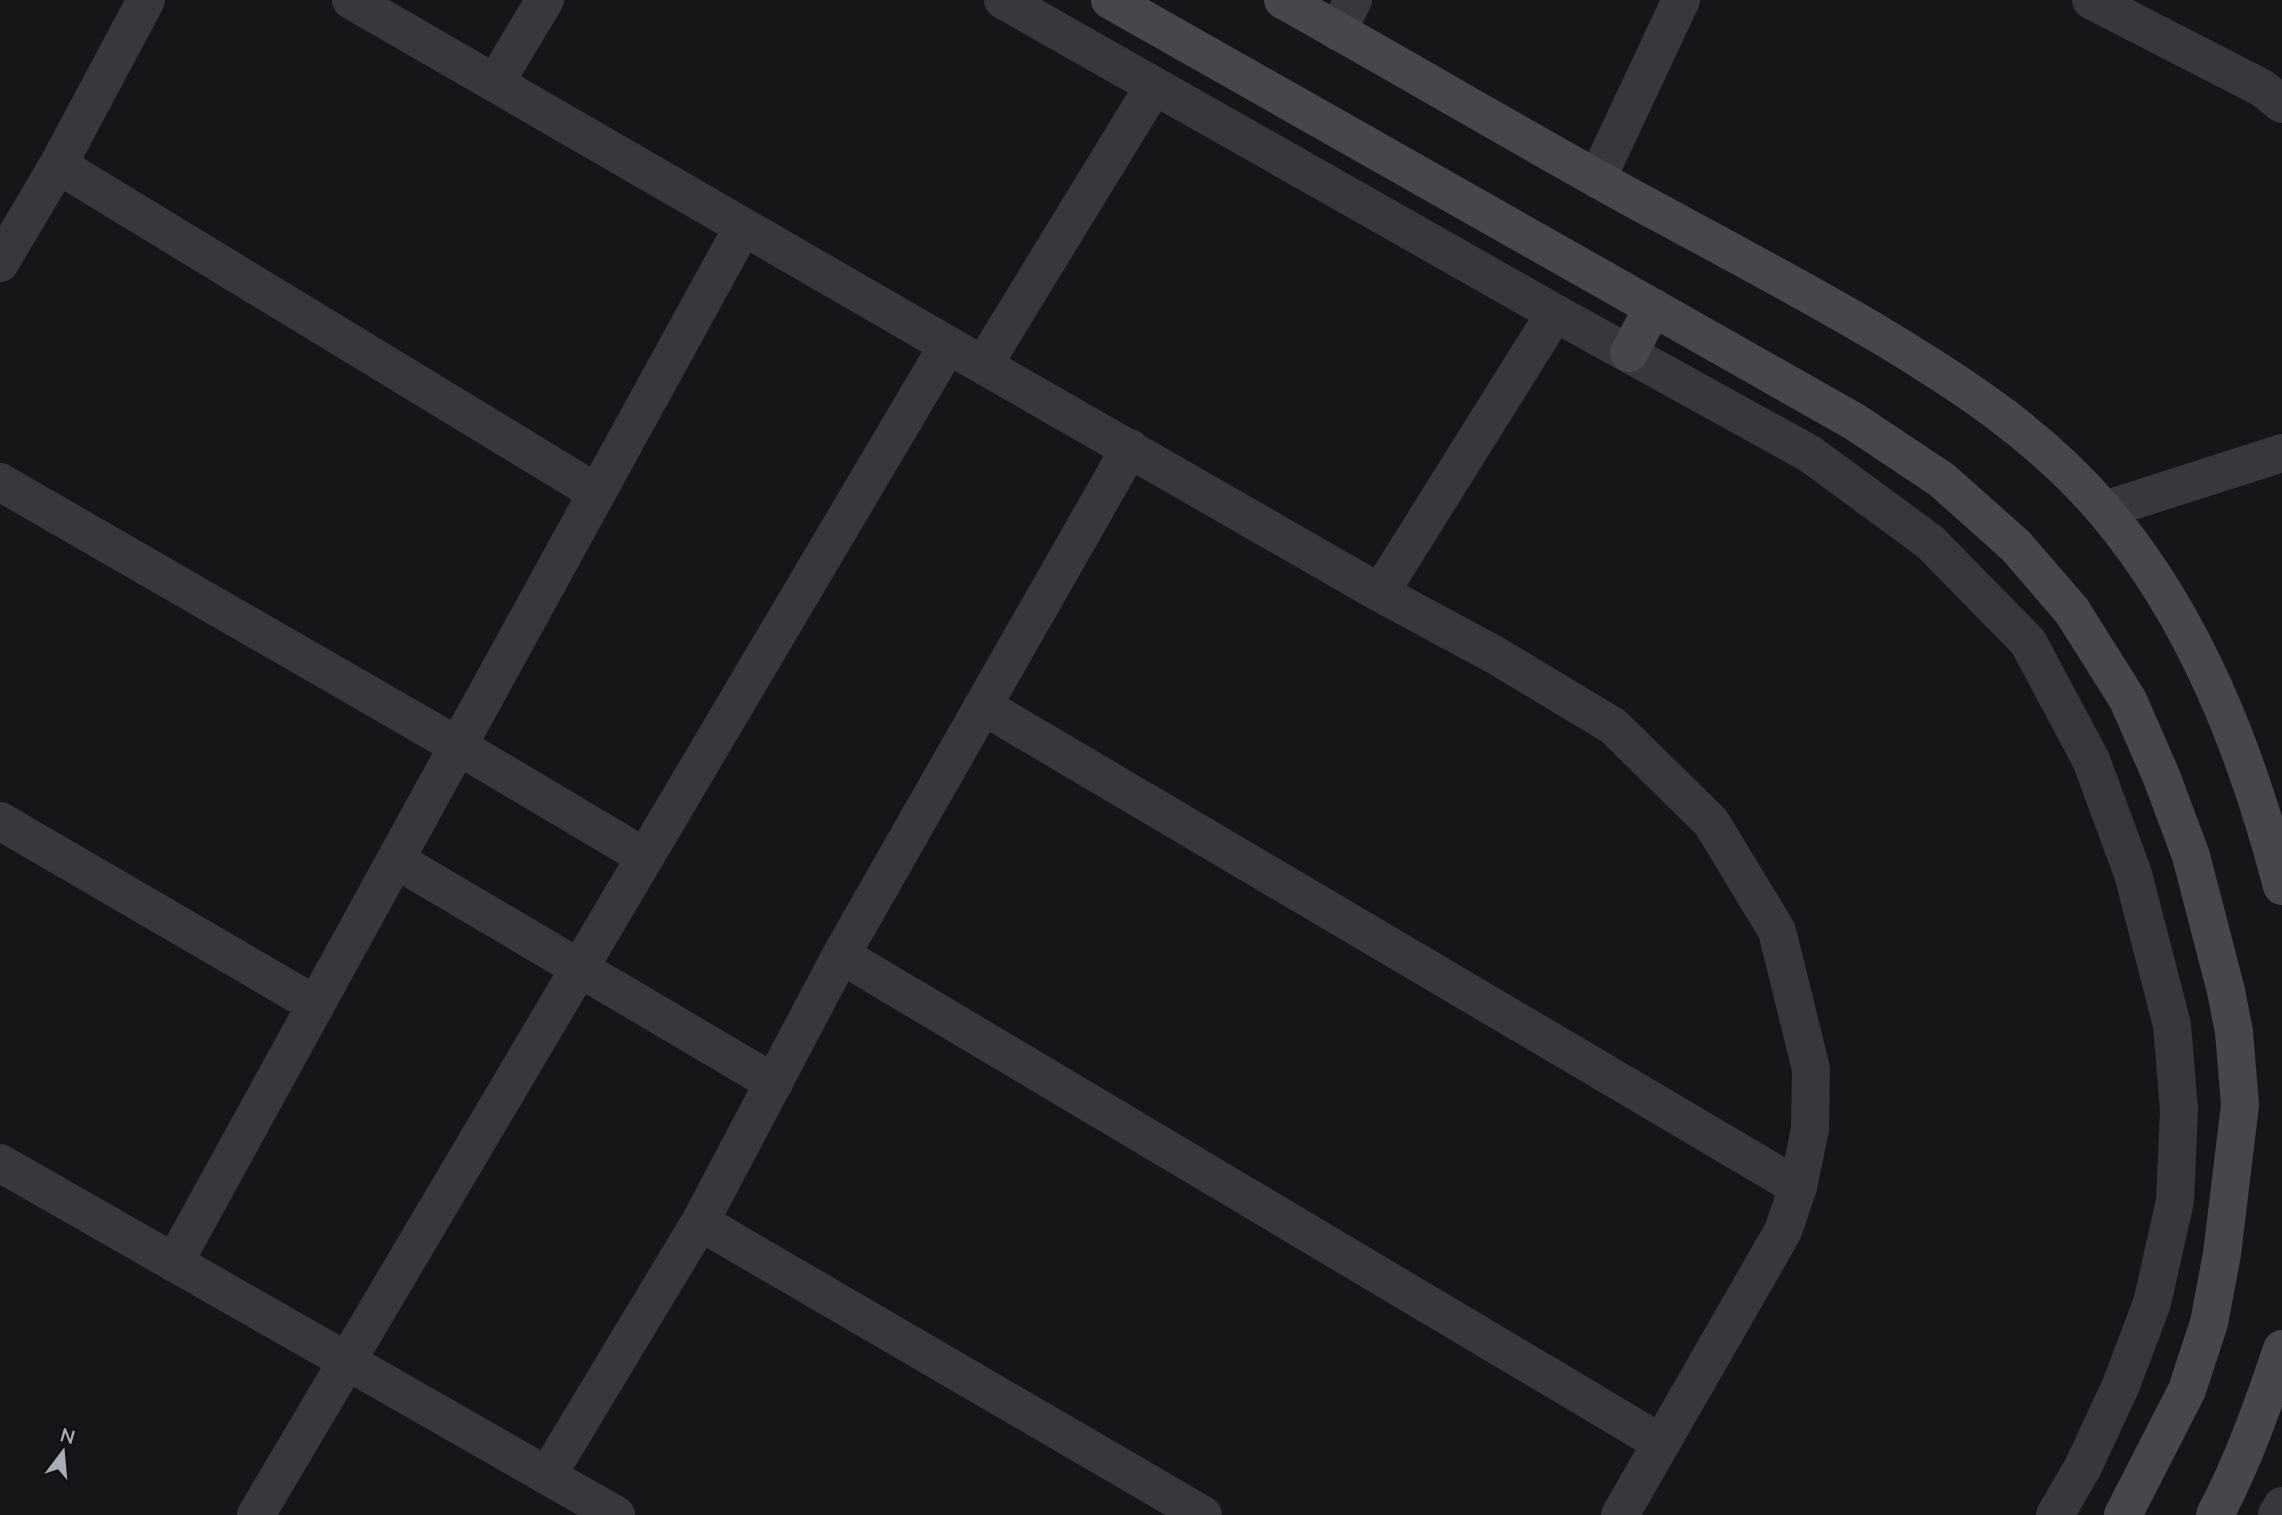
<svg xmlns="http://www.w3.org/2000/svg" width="2282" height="1515" font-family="'Nunito Sans',sans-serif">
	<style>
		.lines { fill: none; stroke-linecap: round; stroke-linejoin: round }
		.minor { stroke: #37383d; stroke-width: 38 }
		.secondary { stroke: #45474d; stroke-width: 38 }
	</style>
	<rect width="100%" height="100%" fill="#161618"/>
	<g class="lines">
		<path class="minor" d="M351 0 948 345 1380 593 1495 655 1613 726 1711 822 1777 931 1811 1069 1810 1129 1798 1187 1783 1231 1620 1515
			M1003 0 1555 313 1810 454 1930 542 2028 642 2091 760 2133 874 2172 1025 2179 1110 2175 1201 2152 1303 2121 1385 2083 1467 2055 1515
			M2091 0 2262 88 2282 104
			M1337 31 1353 0
			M495 83 545 0
			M58 165 597 493
			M1597 179 1681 0
			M0 263 58 165 146 0
			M984 364 1154 86
			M0 482 458 746 645 857
			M2104 510 2282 453
			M1380 593 1555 313
			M983 706 1798 1187
			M0 821 316 1005
			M396 860 774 1083
			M841 955 1661 1443
			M0 1163 616 1515
			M700 1222 1203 1515
			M174 1263 743 227
			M547 1476 700 1222 841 955 1130 448
			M256 1515 948 345
			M2277 1515 2282 1506"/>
		<path class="secondary" d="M1110 0 1855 422 1942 480 2016 546 2072 611 2128 700 2162 778 2191 856 2226 991 2234 1032 2240 1105 2222 1254 2209 1323 2187 1390 2123 1515
			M1283 0C1403 67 1521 137 1641 203 1721 246 1802 289 1880 335 1963 385 2041 436 2104 510 2195 617 2247 752 2282 886
			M1629 353 1653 307
			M2215 1515C2243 1462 2263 1405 2282 1349"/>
	</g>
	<g transform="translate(63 1452) rotate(16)" stroke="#111113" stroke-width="5" paint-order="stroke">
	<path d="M0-5L12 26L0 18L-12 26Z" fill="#a8adb8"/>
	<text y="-10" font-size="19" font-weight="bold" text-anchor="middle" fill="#a8adb8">N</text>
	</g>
</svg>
